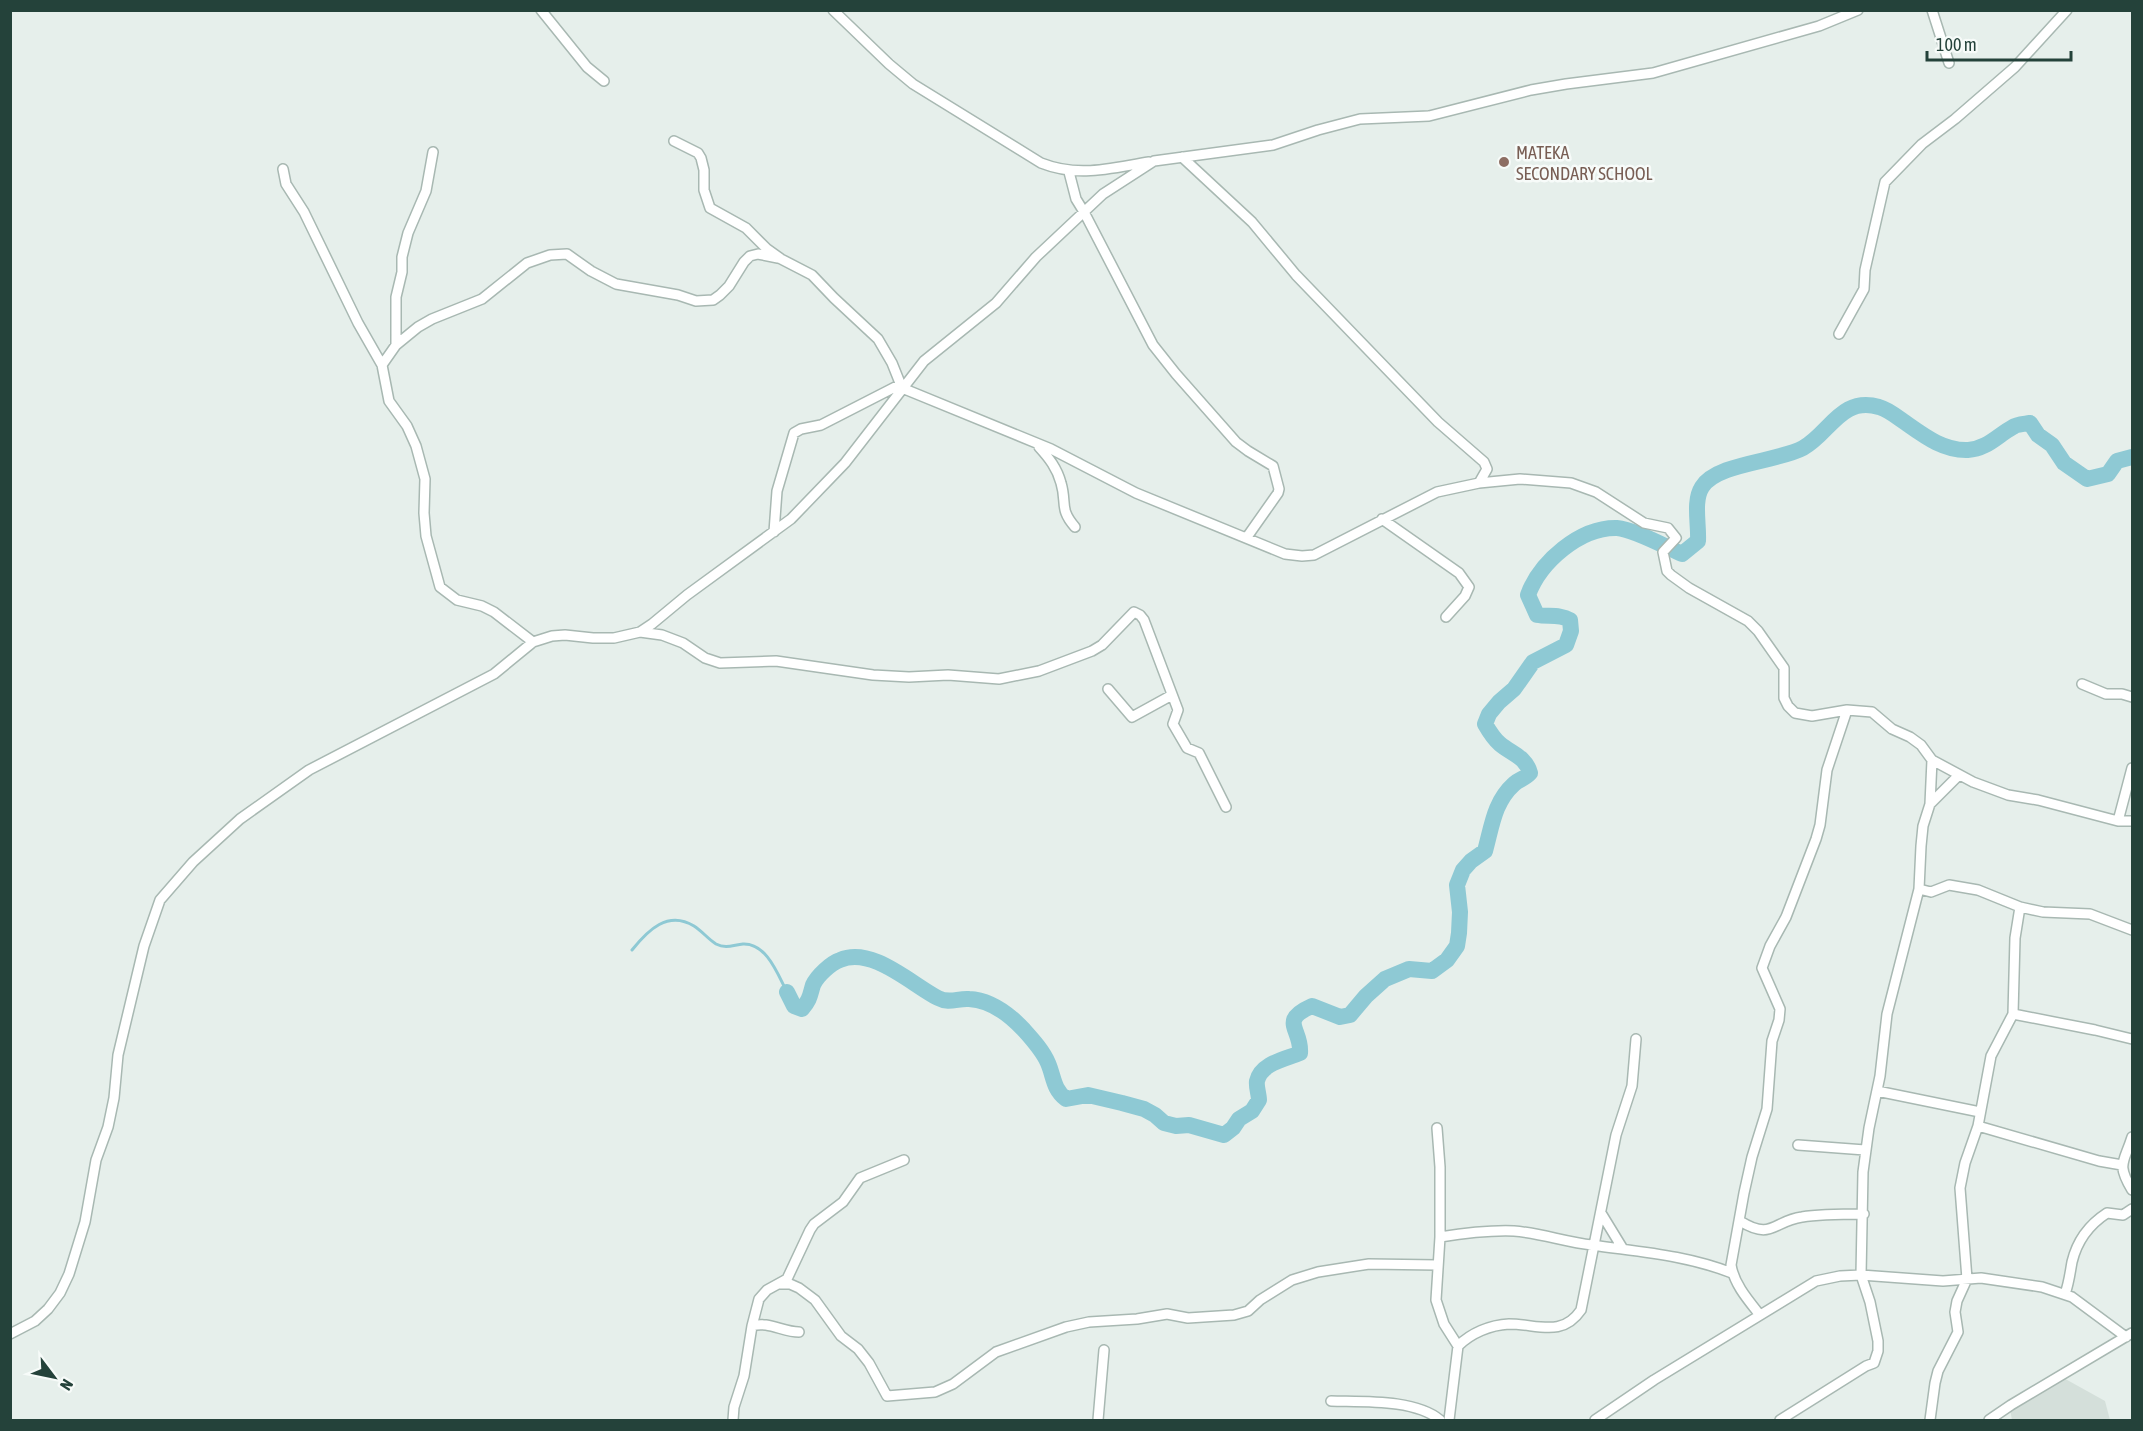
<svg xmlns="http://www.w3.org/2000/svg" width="2143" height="1431" font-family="'Asap Condensed',sans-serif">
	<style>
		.built { fill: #d4dfda }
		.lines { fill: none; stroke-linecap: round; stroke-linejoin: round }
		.stream { stroke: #8ec9d4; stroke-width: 3 }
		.river { stroke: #8ec9d4; stroke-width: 16 }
		.minor-casing { stroke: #a8b8b2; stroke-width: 12 }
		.minor { stroke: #fff; stroke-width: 9 }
		.education-dot { fill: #8d6e63; stroke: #f7fbf9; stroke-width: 2 }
		.labels { text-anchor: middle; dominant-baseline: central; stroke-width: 5; stroke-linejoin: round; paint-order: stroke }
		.education-label { font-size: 18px; fill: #785e54; stroke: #f7fbf9; text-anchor: start }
	</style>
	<rect width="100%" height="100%" fill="#e6efeb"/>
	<path class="built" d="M2060 1376 2105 1401 2110 1420H2012L2010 1409Z"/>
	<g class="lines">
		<path class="stream" d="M632 950C648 930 668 910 694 926 702 931 708 939 716 944 726 949 733 945 743 944 767 943 778 975 787 992"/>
		<path class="river" d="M787 992 794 1006 802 1009C810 1000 810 995 813 985 817 976 831 963 840 960 872 946 911 984 938 998 949 1004 958 998 969 999 991 1000 1010 1015 1024 1030 1033 1040 1043 1051 1048 1063 1054 1077 1053 1089 1066 1099L1088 1095 1122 1103 1144 1109 1155 1115 1164 1123 1176 1126 1189 1125 1224 1135 1233 1128 1239 1119 1252 1111 1259 1100C1259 1095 1256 1086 1257 1081 1261 1063 1286 1059 1300 1053 1302 1029 1278 1021 1312 1006L1340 1017 1350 1015 1366 996 1385 979 1409 969 1432 971 1447 960 1457 946 1459 933 1460 912 1457 885 1463 870 1471 861 1485 851C1492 826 1494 802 1514 784 1519 779 1525 779 1530 773 1526 757 1512 754 1500 744 1494 739 1489 731 1485 724L1489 714 1499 702 1514 689 1533 662 1566 645 1571 631 1570 620C1560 614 1548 617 1537 615L1528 595C1540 562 1580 527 1617 528 1633 529 1666 547 1682 554L1698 541C1699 524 1693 501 1702 487 1717 463 1777 462 1803 448 1830 433 1841 396 1879 407 1887 409 1896 416 1903 421 1923 435 1943 451 1968 450 1987 449 1998 435 2013 427 2017 424 2024 424 2030 423L2038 435 2052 445 2064 463 2087 479 2108 474 2117 461 2132 457"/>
		<defs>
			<path id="minor" d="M541 10 587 67 604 81
				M833 10 889 64 913 84 1041 163C1079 178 1111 168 1149 162
				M1932 10 1949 63
				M674 141 698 153 701 158 704 170V190L710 208 746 228 767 249 781 259 812 275 834 298 878 339 892 363 902 388 1051 449 1136 493 1285 554 1302 556 1314 555 1437 492 1479 483 1520 479 1571 483 1596 492 1644 523 1668 528 1676 538 1663 552 1667 571 1671 575 1689 588 1748 621 1758 631 1784 668V698L1788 706 1795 713 1812 716 1847 710 1872 712 1892 729 1910 737 1921 745 1932 760 1973 782 2008 795 2038 800 2118 821H2132
				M1182 157 1252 222 1296 275 1438 422 1484 462 1487 469 1479 483
				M283 169 286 184 304 212 358 323 382 365 389 401 407 426 416 446 425 479 424 513 426 536 440 587 457 600 482 606 494 612 533 642
				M1069 172 1076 199 1084 212 1153 345 1176 374 1236 442 1248 451 1273 466 1279 489 1278 493 1247 537
				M1839 334 1864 289 1865 270 1885 182 1922 144 1955 119 2015 67 2067 10
				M396 345V297L402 272V257L408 233 426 191 433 152
				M382 365 396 345 418 327 432 319 482 299 527 263 550 255 567 254 591 271 616 284 678 295 696 301 713 300 720 295 729 286 744 262 750 256 758 254 778 258
				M1039 447C1049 458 1057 468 1061 483 1067 503 1059 509 1075 527
				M1382 519 1459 573 1469 587 1465 596 1446 617
				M774 532 777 491 794 433 801 429 821 425 901 384
				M640 632 662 635 683 643 705 658 720 663 776 661 873 675 909 677 948 675 999 679 1039 671 1092 651 1102 645 1134 612 1140 615 1144 620 1178 710 1173 724 1187 748 1199 753 1226 807
				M2082 684 2106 694H2122L2132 697
				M1108 689 1132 717 1172 695
				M1930 804 1959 775
				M2118 821 2132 768
				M1919 889 1931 892 1949 885 1978 890 2020 907 2043 912 2090 914 2132 930
				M2013 1014 2095 1030 2132 1039
				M1877 1091 1980 1112
				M1978 1126 1991 1056 2013 1014 2015 938 2020 907
				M1437 1128 1440 1167V1237L1436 1300 1444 1324 1458 1346
				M2132 1137C2124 1163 2116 1163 2132 1190
				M1798 1145 1865 1150
				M1601 1213 1623 1249
				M1740 1221C1772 1241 1773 1221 1802 1217 1819 1214 1846 1214 1864 1214
				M1440 1237C1465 1233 1489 1230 1514 1231 1540 1233 1566 1242 1592 1245 1640 1252 1686 1255 1732 1273
				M780 1284H790L799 1288 815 1300 841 1336 858 1349 869 1363 887 1396 935 1392 953 1384 996 1352 1066 1327 1089 1322 1137 1319 1167 1314 1188 1318 1234 1315 1248 1311 1260 1300 1292 1280 1318 1272 1369 1264 1437 1265
				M2065 1294C2069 1283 2070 1273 2072 1262 2077 1241 2090 1224 2107 1213L2123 1215 2132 1209
				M1760 1315C1748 1300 1734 1284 1731 1265L1744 1193 1752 1157 1767 1109 1772 1041 1779 1020 1780 1009 1762 968 1770 946 1786 917 1816 839 1820 825 1827 770 1847 710
				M752 1326C768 1321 783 1332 799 1332
				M10 1334 35 1321 48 1309 60 1293 69 1274 85 1222 96 1160 108 1127 114 1098 118 1055 144 946 160 900 193 862 240 819 309 770 494 674 533 642 552 636 565 635 593 638H614L640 632 652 624 687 595 791 519 845 463 924 361 996 303 1036 257 1103 194 1154 161 1273 145 1318 130 1360 119 1429 116 1531 90 1566 84 1653 73 1819 26 1858 10
				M1331 1401C1363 1402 1415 1399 1440 1420
				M733 1420 734 1407 744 1376 752 1326 759 1299 767 1290 787 1279 810 1230 814 1224 843 1202 860 1178 904 1160
				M1098 1420 1104 1350
				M1449 1420 1458 1346C1471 1333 1490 1325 1509 1324 1537 1324 1562 1338 1581 1310L1616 1135 1632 1086 1636 1039
				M1595 1420 1654 1380 1816 1281 1840 1276 1861 1275 1943 1281 1981 1278 2042 1287 2072 1297 2126 1337
				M1780 1420 1866 1366 1874 1363 1878 1351V1341L1870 1302 1861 1275 1863 1172 1869 1128 1880 1076 1887 1014 1919 889 1921 846 1923 826 1930 804 1932 760
				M1930 1420 1935 1383 1938 1371 1958 1332 1955 1312 1957 1301 1967 1279 1960 1188 1965 1163 1978 1126 2099 1161 2122 1165
				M1989 1420 2011 1405 2132 1333"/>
		</defs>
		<use href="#minor" class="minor-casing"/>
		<use href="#minor" class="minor"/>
	</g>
	<circle class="education-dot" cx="1504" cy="162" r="6"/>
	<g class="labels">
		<g class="education-label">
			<text x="1516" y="152">MATEKA<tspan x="1516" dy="21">SECONDARY SCHOOL</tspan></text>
		</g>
	</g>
	<rect width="2143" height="1431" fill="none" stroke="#24423a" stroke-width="24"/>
	<g transform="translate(54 1377) rotate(122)" stroke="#f7fbf9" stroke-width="4.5" paint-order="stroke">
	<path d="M0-4.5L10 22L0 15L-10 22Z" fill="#24423a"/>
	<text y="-9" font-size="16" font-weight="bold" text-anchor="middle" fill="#24423a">N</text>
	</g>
	<path d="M1927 51v9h144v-9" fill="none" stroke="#24423a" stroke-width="3"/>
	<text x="1936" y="51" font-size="18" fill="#24423a" stroke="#f7fbf9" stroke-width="4.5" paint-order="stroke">100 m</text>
</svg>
